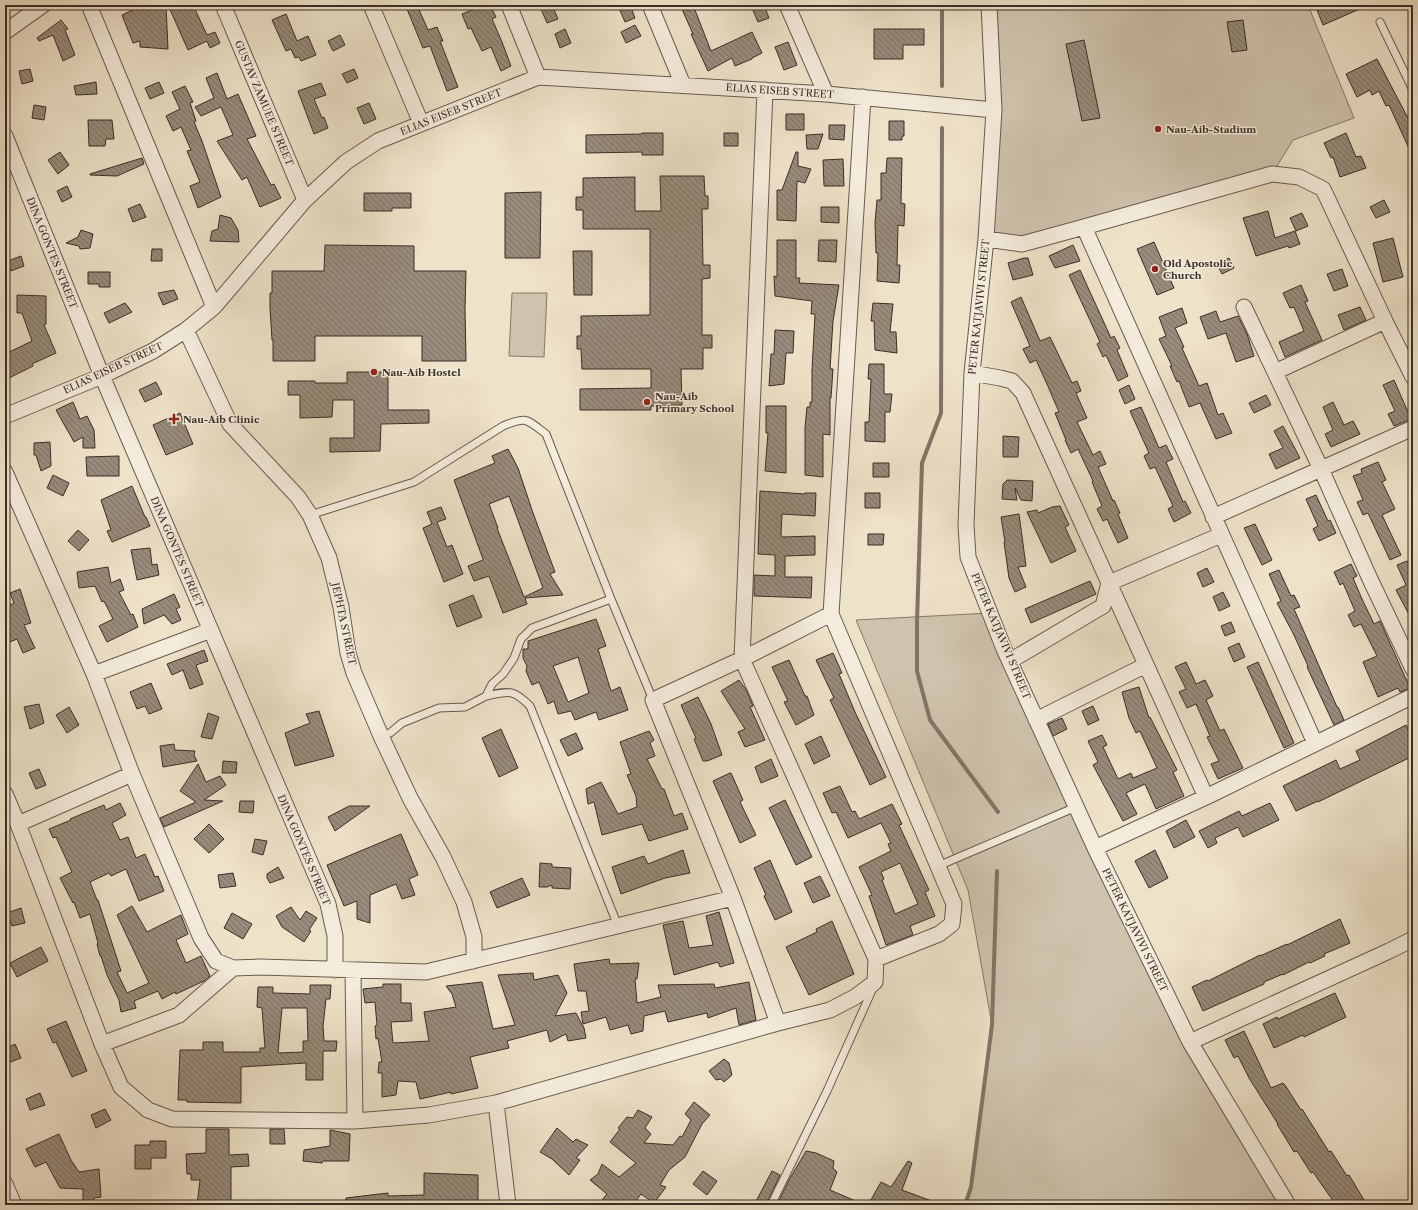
<svg xmlns="http://www.w3.org/2000/svg" width="1418" height="1210" font-family="'Libre Caslon Text',serif">
	<style>
		.green { fill: #cfc3ad; stroke: #84786a }
		.lines { fill: none; stroke-linecap: round; stroke-linejoin: round }
		.stream { stroke: #817467; stroke-width: 4 }
		.building { fill: url(#building-back-hatch); stroke: #3a2d27; fill-rule: evenodd }
		.lane-casing { stroke: #675a50; stroke-width: 9 }
		.street-casing { stroke: #675a50; stroke-width: 17 }
		.lane { stroke: #f4ecdc; stroke-width: 7 }
		.street { stroke: #f4ecdc; stroke-width: 15 }
		.poi-dot { fill: #8f2418; stroke: #f4ecdc; stroke-width: 1.5 }
		.labels { text-anchor: middle; dominant-baseline: central; stroke-width: 3; stroke-linejoin: round; paint-order: stroke }
		.street-label { font-size: 10px; fill: #3a2d27; stroke: #f4ecdc }
		.poi-label { font-size: 10px; font-weight: bold; fill: #3a2d27; stroke: #f4ecdc; text-anchor: start }
	</style>
	<defs>
		<pattern id="building-back-hatch" width="6" height="6" patternUnits="userSpaceOnUse"><rect width="6" height="6" fill="#988b7b"/><path d="M-1 5l2 2M0 0l6 6M5-1l2 2" fill="none" stroke="#7d7265"/></pattern>
	</defs>
	<rect width="100%" height="100%" fill="#eee2c9"/>
	<filter id="stains"><feTurbulence type="fractalNoise" baseFrequency=".005" numOctaves="4"/><feColorMatrix values="0 0 0 0 .2 0 0 0 0 .09 0 0 0 0 .02 0 0 0 .5 -.17"/></filter>
	<radialGradient id="worn" r=".72"><stop offset=".6" stop-color="#630" stop-opacity="0"/><stop offset="1" stop-color="#630" stop-opacity=".3"/></radialGradient>
	<path class="green" d="M989 5H1308L1354 118 1293 140 1272 174 1022 244 986 239Z
		M512 293H547L544 357 509 356Z
		M990 613 1190 1042 1288 1205H965L971 1187 992 1025 968 890 856 620Z"/>
	<g class="lines">
		<path class="stream" d="M942 5V86
			M942 128 941 413 922 463 917 622V671L930 720 998 812
			M965 1205 971 1187 992 1025 997 871"/>
	</g>
	<path class="building" d="M133 5H166L168 49 140 47V41L133 43 122 15 135 9Z
		M168 5H193L207 35 215 32 220 43 210 48 207 41 188 50Z
		M417 5 428 30 437 27 443 41H440L458 87 447 91 430 46 423 48 407 9Z
		M484 5H490L496 17 492 19 502 42 511 66 501 71 491 47 482 51 471 28 468 29 462 14Z
		M552 5 558 19 547 23 541 9Z
		M627 5H630L635 18 625 22 619 8Z
		M691 5H693L711 51 752 32 762 53 752 58V59L735 66 732 58 708 71 691 34H693L682 9Z
		M759 5H764L769 18 758 22 752 8Z
		M1315 5H1369L1323 25Z
		M286 14 297 41 308 36 316 55 301 61 299 57 295 58 291 49 286 51 272 20Z
		M61 20 68 29 65 30 75 55 63 61 53 35 39 41 37 38Z
		M1243 20 1247 50 1232 52 1227 22Z
		M635 25 641 36 626 43 621 32Z
		M565 29 571 43 560 48 555 34Z
		M874 29H924V45H903V59H874Z
		M340 35 345 45 333 51 328 41Z
		M1084 40 1100 118 1082 121 1066 44Z
		M788 42 797 65 784 70 775 47Z
		M1377 59 1410 122 1413 132V157L1389 105 1386 106 1379 91 1372 95 1370 90 1357 97 1346 74Z
		M30 69 33 81 22 84 19 71Z
		M354 69 358 78 347 83 342 74Z
		M217 73 227 99 238 94 256 136 247 139 271 185 274 184 281 198 260 207 247 177 242 180 217 141 233 135 221 107 201 116 195 107 214 98 206 78Z
		M96 82 97 94 76 95 74 86Z
		M159 82 164 93 150 99 145 88Z
		M321 83 326 95 314 99 322 118 324 117 328 128 314 134 298 91Z
		M185 86 193 102 190 103 196 121 194 122 202 141 221 197 198 208 190 186 200 182 187 151 191 150 181 127 173 131 166 116 180 109 172 92Z
		M369 103 376 119 364 124 357 108Z
		M34 105 46 107 44 120 32 118Z
		M786 114H804V130H786Z
		M88 120H112L114 139H106L105 146H89Z
		M889 121H904V136H902V140H889Z
		M829 125H845L844 140 829 139Z
		M642 133H663V155H642V152L586 153V135L642 134Z
		M724 133H738V146H724Z
		M1346 133 1356 157 1361 156 1366 168 1340 177 1333 157 1331 158 1324 143Z
		M823 134 818 149H807L806 135Z
		M60 152 69 165 58 174 48 160Z
		M796 152H798V166L811 169 805 183 797 181 796 221 777 220V190H782Z
		M142 158 144 164 117 176 90 175V174Z
		M887 158H902L901 203 905 204 904 226 898 225 897 265H900L899 283 877 281 878 253H876L875 223 877 200H881V173H886Z
		M843 159 844 186H824L823 160Z
		M660 176H704L705 196H708V209H702L703 265H710V278L702 279V335H712V348H703V369H681L682 405 651 406V410H580V389L651 388V369H582L581 349H577V336H581V316L650 315V229H583V210H576V197H583V178L635 177V211H661Z
		M67 186 72 197 62 202 57 191Z
		M541 192 540 258H505V193Z
		M364 193H411V208H392V211H364Z
		M1384 200 1390 212 1376 218 1370 207Z
		M140 204 146 217 133 222 128 209Z
		M821 207H839V223L821 222Z
		M1268 211 1275 238 1295 231 1300 244 1289 248 1288 246 1256 256 1243 218Z
		M1302 213 1308 226 1296 231 1290 218Z
		M220 215 231 218 238 230 239 242 210 241 212 231 218 229Z
		M81 230 93 234 90 248 80 249 79 246 66 243 78 237Z
		M1393 238 1403 277 1383 282 1373 243Z
		M777 240H796V278H800L799 283 839 285 833 321 830 369H833L831 398H830V435L823 434V477L805 475V427L807 407H810V402H812V370L815 314H811L812 301 775 296 774 276 777 277Z
		M819 240H837L836 262 818 261Z
		M1154 242 1174 288 1157 295 1137 249Z
		M325 245 414 246V271H466L465 308 466 361H422V336H315V361H273V340H272L270 308V293H272V271H324Z
		M1073 245 1080 261 1055 268 1049 256Z
		M152 249H162V261H151Z
		M573 251H592V295H574Z
		M21 256 24 266 11 271 8 261Z
		M1024 258H1028L1033 275 1013 280 1008 263Z
		M1229 258 1234 268 1222 274 1217 264Z
		M1342 269 1348 286 1334 291 1327 274Z
		M1080 270 1111 338 1114 336 1120 348 1117 350 1128 376 1118 381 1106 355 1103 357 1097 344 1100 342 1069 275Z
		M88 272H110V287H99V284H88Z
		M1301 285 1308 301 1305 302 1322 340 1285 357 1279 342 1304 331 1294 307 1290 308 1283 293Z
		M174 290 178 299 163 305 158 293Z
		M17 295 46 296V324L44 325 56 353 32 364 33 366 5 380V354L32 341 22 313H17Z
		M1021 297 1040 341 1050 337 1072 383 1077 381 1081 391 1076 393 1087 418 1077 422 1093 455 1100 451 1106 464 1098 467 1113 501 1114 500 1120 513 1118 514 1128 538 1118 543 1107 519 1103 521 1097 509 1102 506 1092 482 1093 481 1078 449 1071 453 1065 440H1066L1055 413 1059 412 1047 384 1036 360 1030 363 1023 349 1030 346 1011 302Z
		M125 303 132 312 109 323 104 313Z
		M873 303 893 304 890 332H896L897 353 875 350 874 321H871Z
		M1360 307 1366 320 1344 330 1338 315Z
		M1182 308 1187 323 1175 328 1184 347 1182 348 1199 386 1207 383 1218 415 1223 413 1232 433 1216 439 1200 403 1189 407 1179 381 1177 382 1170 366H1172L1159 339 1166 336 1159 317Z
		M1216 311 1220 322 1238 316 1247 334 1254 356 1236 362 1226 333 1208 339 1200 317Z
		M775 330 794 331 793 353H786L784 384 769 386 771 354H774Z
		M869 364H884V394H892L890 412H885V442L865 441V422H869L871 379H868Z
		M347 372H388V410H429V423L381 424 380 451 330 452V438H354V400H333L332 417 300 418V395H288V381H315V383H347Z
		M1394 380 1411 419 1394 426 1388 414 1395 411 1383 385Z
		M156 382 162 394 145 402 139 390Z
		M1129 385 1135 399 1125 404 1119 390Z
		M1266 395 1271 405 1254 413 1249 403Z
		M73 402 80 419 87 416 94 430 95 448H83V437L74 442 56 410Z
		M1333 402 1344 425 1353 421 1360 434 1331 447 1325 434 1333 430 1323 407Z
		M766 406H786V473L765 471 768 433H766Z
		M1141 407 1159 448 1166 445 1173 459 1166 462 1183 502 1185 501 1191 513 1174 522 1168 509 1173 506 1155 467 1150 469 1144 456 1149 453 1130 411Z
		M180 413 193 444 166 455 153 425Z
		M1283 426 1300 458 1276 469 1269 454 1283 448 1274 431Z
		M1003 436 1019 437 1018 457H1003Z
		M50 442 51 466 41 471 36 455H34V443Z
		M508 449 518 468 533 513 555 572 550 574 563 595 525 598 527 604 503 613 489 576 474 581 468 566 483 560V559L454 480 495 463 492 456ZM509 496 543 588 524 597 502 541 497 528H498L489 504Z
		M119 456V476H87L86 457Z
		M1378 462 1386 480 1382 482 1395 509 1382 515 1401 555 1390 560 1368 513 1363 515 1357 502 1363 500 1353 476 1362 473 1361 469Z
		M873 463H889V477H873Z
		M53 475 69 483 63 496 47 488Z
		M1007 480 1033 481 1032 501 1021 500 1015 488 1017 500 1002 499 1003 484Z
		M132 486 145 517H146L150 526 112 542 107 531 111 530 101 500Z
		M760 491 805 494V493H816L815 516 782 514 781 535 782 537 815 536V555L785 556V577H812L811 598 754 596V575L775 576V555L758 554Z
		M865 493H880V508H865Z
		M1316 495 1328 521 1330 520 1336 533 1319 541 1313 529 1318 526 1306 499Z
		M1060 506 1069 525 1065 527 1076 551 1051 563 1027 512 1037 510 1038 513 1052 507Z
		M441 507 446 519 437 522 447 547 452 545 463 574 444 582 423 528 432 524 427 512Z
		M1019 514 1026 566 1018 567 1026 587 1015 592 1009 578 1004 542H1005L1001 517Z
		M1255 524 1272 560 1262 565 1244 528Z
		M78 530 89 540 79 551 68 541Z
		M868 534H884L883 545H868Z
		M150 548 152 565 157 564 159 575 137 580 131 550Z
		M1407 561 1413 574V622L1396 590 1406 585 1397 565Z
		M1351 564 1357 576 1353 578 1362 599 1374 624 1380 621 1410 688 1400 692 1398 688 1378 697 1363 662 1377 656 1361 624 1354 627 1348 615 1355 611 1343 583 1340 585 1334 572Z
		M108 567 111 583 120 579 124 590 119 592 131 615 133 614 138 627 107 642 99 626 113 619 104 601 102 602 95 586 79 588 77 572Z
		M1207 568 1214 582 1203 587 1197 573Z
		M1279 570 1291 596 1294 595 1300 607 1294 609 1337 707H1338L1344 720 1334 725 1307 667 1308 666 1293 633 1277 603 1281 601 1269 574Z
		M1090 581 1096 594 1031 623 1025 609Z
		M20 589 31 623 24 625 35 648 23 653 17 639 5 644V608L14 603 10 593Z
		M1223 592 1230 606 1219 611 1213 597Z
		M174 594 180 607 176 609 181 620 172 624 164 615 144 624 142 609Z
		M473 595 482 617 457 627 449 605Z
		M596 619 606 646 598 649 611 691 620 687 628 710 599 720 596 712 575 720 571 711 558 714 554 701 548 704 539 682 532 685 526 671 527 666 523 658V649H528V641ZM578 657 589 693 568 702 553 666Z
		M1231 622 1235 632 1225 636 1221 626Z
		M1239 643 1245 657 1234 662 1228 648Z
		M204 650 208 661 196 665 203 684 190 689 183 670 172 675 167 664Z
		M833 653 842 673 839 674 855 712 886 777 870 785 830 700 834 698 816 660Z
		M789 660 805 696H807L814 715 796 725 784 702 788 701 772 667Z
		M1186 662 1196 684 1205 680 1213 696 1206 700 1220 731 1224 729 1243 768 1218 779 1211 764 1219 761 1207 737 1210 736 1196 704 1187 708 1179 692 1186 689 1175 667Z
		M1258 662 1294 743 1284 748 1247 667Z
		M739 680 747 691 753 706 750 707 765 740 745 747 738 732 745 729 721 691Z
		M151 683 162 709 149 714 145 706 137 709 130 692Z
		M1139 687 1149 718 1150 717 1177 770 1173 772 1184 796 1156 809 1145 784 1126 793 1137 814 1123 821 1093 765 1098 762 1088 741 1102 735 1107 745 1103 747 1118 779 1131 773 1133 778 1157 768 1140 731 1136 733 1129 718 1122 692Z
		M698 697 711 724 722 755 707 761H703L694 739 696 738 681 705Z
		M39 704 44 723 30 729 24 707Z
		M1093 706 1099 720 1088 725 1082 711Z
		M69 707 79 725 67 733 56 715Z
		M319 711 334 756 295 766 285 733 310 723 306 714Z
		M208 713 219 717 212 739 201 737Z
		M1062 718 1067 729 1053 736 1048 724Z
		M1406 725 1413 738V756L1318 802V801L1296 811 1283 786 1336 760 1340 769 1360 760 1356 751Z
		M501 729 518 768 499 777 482 738Z
		M649 731 654 740 650 743 655 756 647 759 662 789H664L674 816 682 813 688 829 649 841 642 824 602 835 594 802 588 804 586 789 601 782 618 814 637 807 636 796 627 775 631 774 620 742Z
		M576 733 583 749 568 756 560 740Z
		M821 736 830 756 814 764 805 744Z
		M174 744 175 750 195 751 194 755 197 761 163 767 160 746Z
		M771 759 778 776 761 783 755 767Z
		M223 761 237 762 236 773H222Z
		M198 764 206 782 220 776 226 785 204 800 223 801 164 827 160 818 196 802 180 791Z
		M39 769 46 785 36 789 29 773Z
		M730 773H731L743 800 740 802 756 835 740 843 713 781Z
		M840 786 852 812 855 811 859 819 892 804 902 824 899 825 929 890 925 892 935 916 910 926 913 935 886 945 869 896 872 895 859 867 891 851 888 844 891 843 881 823 848 838 836 812 832 813 823 793ZM900 863 918 904 895 914 882 880 884 879 881 872Z
		M785 800 812 857 796 865 769 808Z
		M240 801H254L253 813 239 812Z
		M120 803 126 815 112 823 120 840 128 837 136 858 145 854 155 877 158 876 164 891 139 901 126 869 111 876 109 873 90 882 97 900H98L121 971 117 972 127 993 149 983 117 915 132 906 147 932 181 915 188 934 176 940 186 963 201 956 210 976 204 981 176 994 175 992 162 999 158 991 134 1001 136 1008 121 1012 119 1000 107 975 101 956H100L97 944 98 943 90 914 80 918 74 902 73 903 60 878 72 872 56 837 53 838 49 829 71 820 70 819 104 805 106 810Z
		M1270 803 1279 820 1243 837 1238 827 1215 838 1217 843 1208 848 1199 831 1239 811 1242 816Z
		M349 806H370L335 831 328 817Z
		M1186 820 1195 837 1174 848 1166 831Z
		M209 824 224 839 209 853 194 839Z
		M401 834 418 875 409 879 415 895 402 899 396 884 370 895V923L357 919V901L344 906 327 865Z
		M255 839 267 841 263 855 252 852Z
		M683 850 690 873 665 878 621 894 612 867 644 856 648 864Z
		M1155 850 1168 878 1149 888 1135 861Z
		M770 860 792 912 775 920 764 896 766 895 754 868Z
		M540 863 552 864V867L571 868 570 889 552 888V885L547 887H539Z
		M278 867 284 878 270 883 267 878V874Z
		M233 873 236 886 220 888 218 875Z
		M820 876 830 896 813 903 804 883Z
		M522 878 530 895 497 908 490 892Z
		M291 907 300 920 306 911 317 918 309 930 311 931 304 942 282 927 276 916Z
		M21 908 25 923 12 926 7 913Z
		M719 912 734 963 720 967 718 962 674 975 663 925 683 921 689 948 713 945 706 916Z
		M232 913 252 924 243 939 224 928Z
		M1340 919 1350 943 1324 954 1325 956 1310 963 1309 962 1283 975V974L1264 982V984L1203 1011 1192 987 1207 980 1208 981 1260 955V956L1287 944V945Z
		M832 921 854 974 809 995 786 947 817 932 816 929Z
		M41 947 48 961 17 977 10 963Z
		M609 959 610 964 639 963 637 979H635L637 1003 661 997 658 985 714 984 715 988 749 982 756 1020 739 1025 736 1008 708 1018 707 1013 668 1022 665 1011 644 1016 643 1031 631 1034 628 1025 610 1030 606 1017 583 1024 581 1012 589 1011 586 991H578L574 964Z
		M533 973 534 980 558 975 567 993 555 1016 576 1013 584 1028 586 1038 568 1041 566 1034 550 1042 547 1030 507 1041 509 1048 470 1057 478 1088 451 1094V1092L420 1099 416 1082 398 1081 396 1095 382 1097V1073H378L379 1062H382L378 1038 376 1039 375 1026 377 1025 375 1002 365 1003 363 989 383 987V984H401V1003H411L412 1021 391 1022 393 1043 429 1041 424 1012 456 1007 452 994 446 986 482 982 493 1029 515 1025 498 975Z
		M310 985H331L330 999H326L323 1026 324 1041H337L336 1051H323V1080H306V1063L241 1067V1103L187 1102V1100H178L180 1050H203V1042H223V1052H260V1048H265L262 1008 257 1007 258 987H273V993L310 994ZM282 1008H307L308 1041H303V1052L278 1053Z
		M1335 993 1346 1017 1304 1037 1303 1035 1274 1048 1263 1024 1277 1017 1278 1019Z
		M66 1021 87 1071 72 1077 56 1042 53 1043 47 1029Z
		M1244 1031 1271 1088 1283 1083 1285 1085 1301 1110 1302 1109 1329 1152 1331 1151 1347 1176 1349 1175 1367 1205H1336L1313 1172 1311 1173 1297 1151 1294 1152 1277 1124H1278L1249 1078 1238 1056 1234 1058 1225 1040Z
		M15 1044 21 1058 5 1064V1049Z
		M724 1059 729 1063 732 1075 724 1082 721 1079 716 1080 709 1071Z
		M40 1093 45 1105 30 1110 26 1099Z
		M694 1102 710 1115 702 1124 685 1157 669 1170 660 1185 666 1187 654 1203 641 1194 633 1205H598L607 1194 590 1180 598 1174 602 1164 619 1177 636 1163 610 1142 620 1129 618 1128 627 1117 633 1118 638 1110 652 1117 645 1128 651 1134 644 1143 673 1145 680 1136 682 1137 691 1120 685 1114Z
		M105 1109 111 1120 96 1128 91 1115Z
		M557 1128 573 1142 576 1139 588 1145 576 1158 580 1160 569 1175 552 1159 540 1152Z
		M206 1129H229V1155L248 1154 249 1166 231 1167V1205H197L200 1180H191V1174H187L186 1154 206 1153Z
		M270 1129H284L285 1144H270Z
		M330 1130 350 1134 349 1161H323L322 1163 303 1161 304 1150 330 1146Z
		M59 1134 71 1160 79 1172 99 1169 101 1197 94 1198 93 1205H83V1189L60 1188 46 1162 35 1167 26 1149Z
		M150 1141H166V1158H151V1169H135V1145H150Z
		M806 1151 816 1153 834 1161 833 1168 837 1172 830 1190 865 1205H777L789 1180Z
		M908 1161 912 1163 902 1190 940 1204 939 1205H868L881 1182 891 1187Z
		M703 1171 717 1181 707 1195 693 1184Z
		M772 1171 780 1175 766 1205H754Z
		M424 1173 478 1175V1205H346V1198L388 1193V1196L424 1195Z"/>
	<g class="lines">
		<defs>
			<path id="lane" d="M1380 22 1413 90
				M310 515 414 482 503 426C527 416 526 419 546 434L611 599 653 700
				M486 696C509 691 513 689 530 706L618 926
				M381 736 390 733 402 723 439 708 465 707 486 696 492 684 503 674 514 658 521 639 532 628 611 599
				M938 866 1076 807
				M771 1205 827 1091 873 988"/>
			<path id="street" d="M89 5 214 307
				M223 5 305 200
				M371 5 421 123
				M509 5 538 77
				M650 5 683 85
				M787 5 826 94
				M989 5 994 110 986 239 972 373 966 525 968 557 1004 649 1095 848 1190 1042 1288 1205
				M5 32 43 5
				M765 90 742 659 876 959
				M5 136 102 376 328 904 335 936V970
				M1084 227 1315 743
				M986 239 1022 244 1084 227 1272 174 1299 177 1323 189 1385 321 1413 377
				M1244 307 1321 469 1370 579 1413 669
				M186 330 230 424 298 497 310 515 329 558 341 607 348 653 354 673 381 736 410 798 443 857 464 902 474 937V961
				M1275 372 1385 321
				M972 373 1000 378 1012 381 1023 393 1206 797
				M5 416 102 376 153 351 186 330 214 307 305 200 346 162 378 141 538 77 826 94 994 110
				M5 472 94 674 132 774 201 938 216 961 233 968 260 967 426 972 733 898
				M1213 517 1413 428
				M1010 661 1103 606 1109 583 1221 535
				M94 674 211 630
				M1036 720 1146 665
				M5 794 18 824 102 1044 121 1087 148 1110 172 1119 355 1121 429 1115 496 1103 778 1023 830 1010 855 997 875 982 876 959 939 934 952 924 954 904 831 614 863 97
				M18 824 132 774
				M1095 848 1206 797 1413 696
				M353 970 355 1121
				M778 1023 733 898 653 700 742 659 831 614
				M1190 1042 1389 951 1413 939
				M102 1044 179 1015 233 968
				M496 1103 508 1205
				M5 1184 14 1205"/>
		</defs>
		<use href="#lane" class="lane-casing"/>
		<use href="#street" class="street-casing"/>
		<use href="#lane" class="lane"/>
		<use href="#street" class="street"/>
	</g>
	<g class="poi-dot">
		<circle cx="1158" cy="129" r="4"/>
		<circle cx="1155" cy="269" r="4"/>
		<circle cx="374" cy="372" r="4"/>
		<circle cx="647" cy="402" r="4"/>
		<path d="M172 413h4v4h4v4h-4v4h-4v-4h-4v-4h4z"/>
	</g>
	<g class="labels">
		<g class="street-label">
			<text transform="translate(780 91) rotate(4)">ELIAS EISEB STREET</text>
			<text transform="translate(264 103) rotate(67)">GUSTAV ZAMUEE STREET</text>
			<text transform="translate(451 112) rotate(-22)">ELIAS EISEB STREET</text>
			<text transform="translate(52 253) rotate(68)">DINA GONTES STREET</text>
			<text transform="translate(979 307) rotate(-84)">PETER KATJAVIVI STREET</text>
			<text transform="translate(113 368) rotate(-25)">ELIAS EISEB STREET</text>
			<text transform="translate(177 552) rotate(67)">DINA GONTES STREET</text>
			<text transform="translate(344 624) rotate(78)">JEPHTA STREET</text>
			<text transform="translate(1001 636) rotate(67)">PETER KATJAVIVI STREET</text>
			<text transform="translate(304 850) rotate(67)">DINA GONTES STREET</text>
			<text transform="translate(1135 930) rotate(64)">PETER KATJAVIVI STREET</text>
		</g>
		<g class="poi-label">
			<text x="1166" y="129">Nau-Aib-Stadium</text>
			<text x="1163" y="263">Old Apostolic<tspan x="1163" dy="12">Church</tspan></text>
			<text x="382" y="372">Nau-Aib Hostel</text>
			<text x="655" y="396">Nau-Aib<tspan x="655" dy="12">Primary School</tspan></text>
			<text x="183" y="419">Nau-Aib Clinic</text>
		</g>
	</g>
	<rect width="1418" height="1210" fill="none" stroke="#eee2c9" stroke-width="20"/>
	<rect x="6" y="6" width="1406" height="1198" fill="none" stroke="#3a2d27" stroke-width="2"/>
	<rect x="10" y="10" width="1398" height="1190" fill="none" stroke="#3a2d27"/>
	<rect width="100%" height="100%" filter="url(#stains)"/>
	<rect width="100%" height="100%" fill="url(#worn)"/>
</svg>
